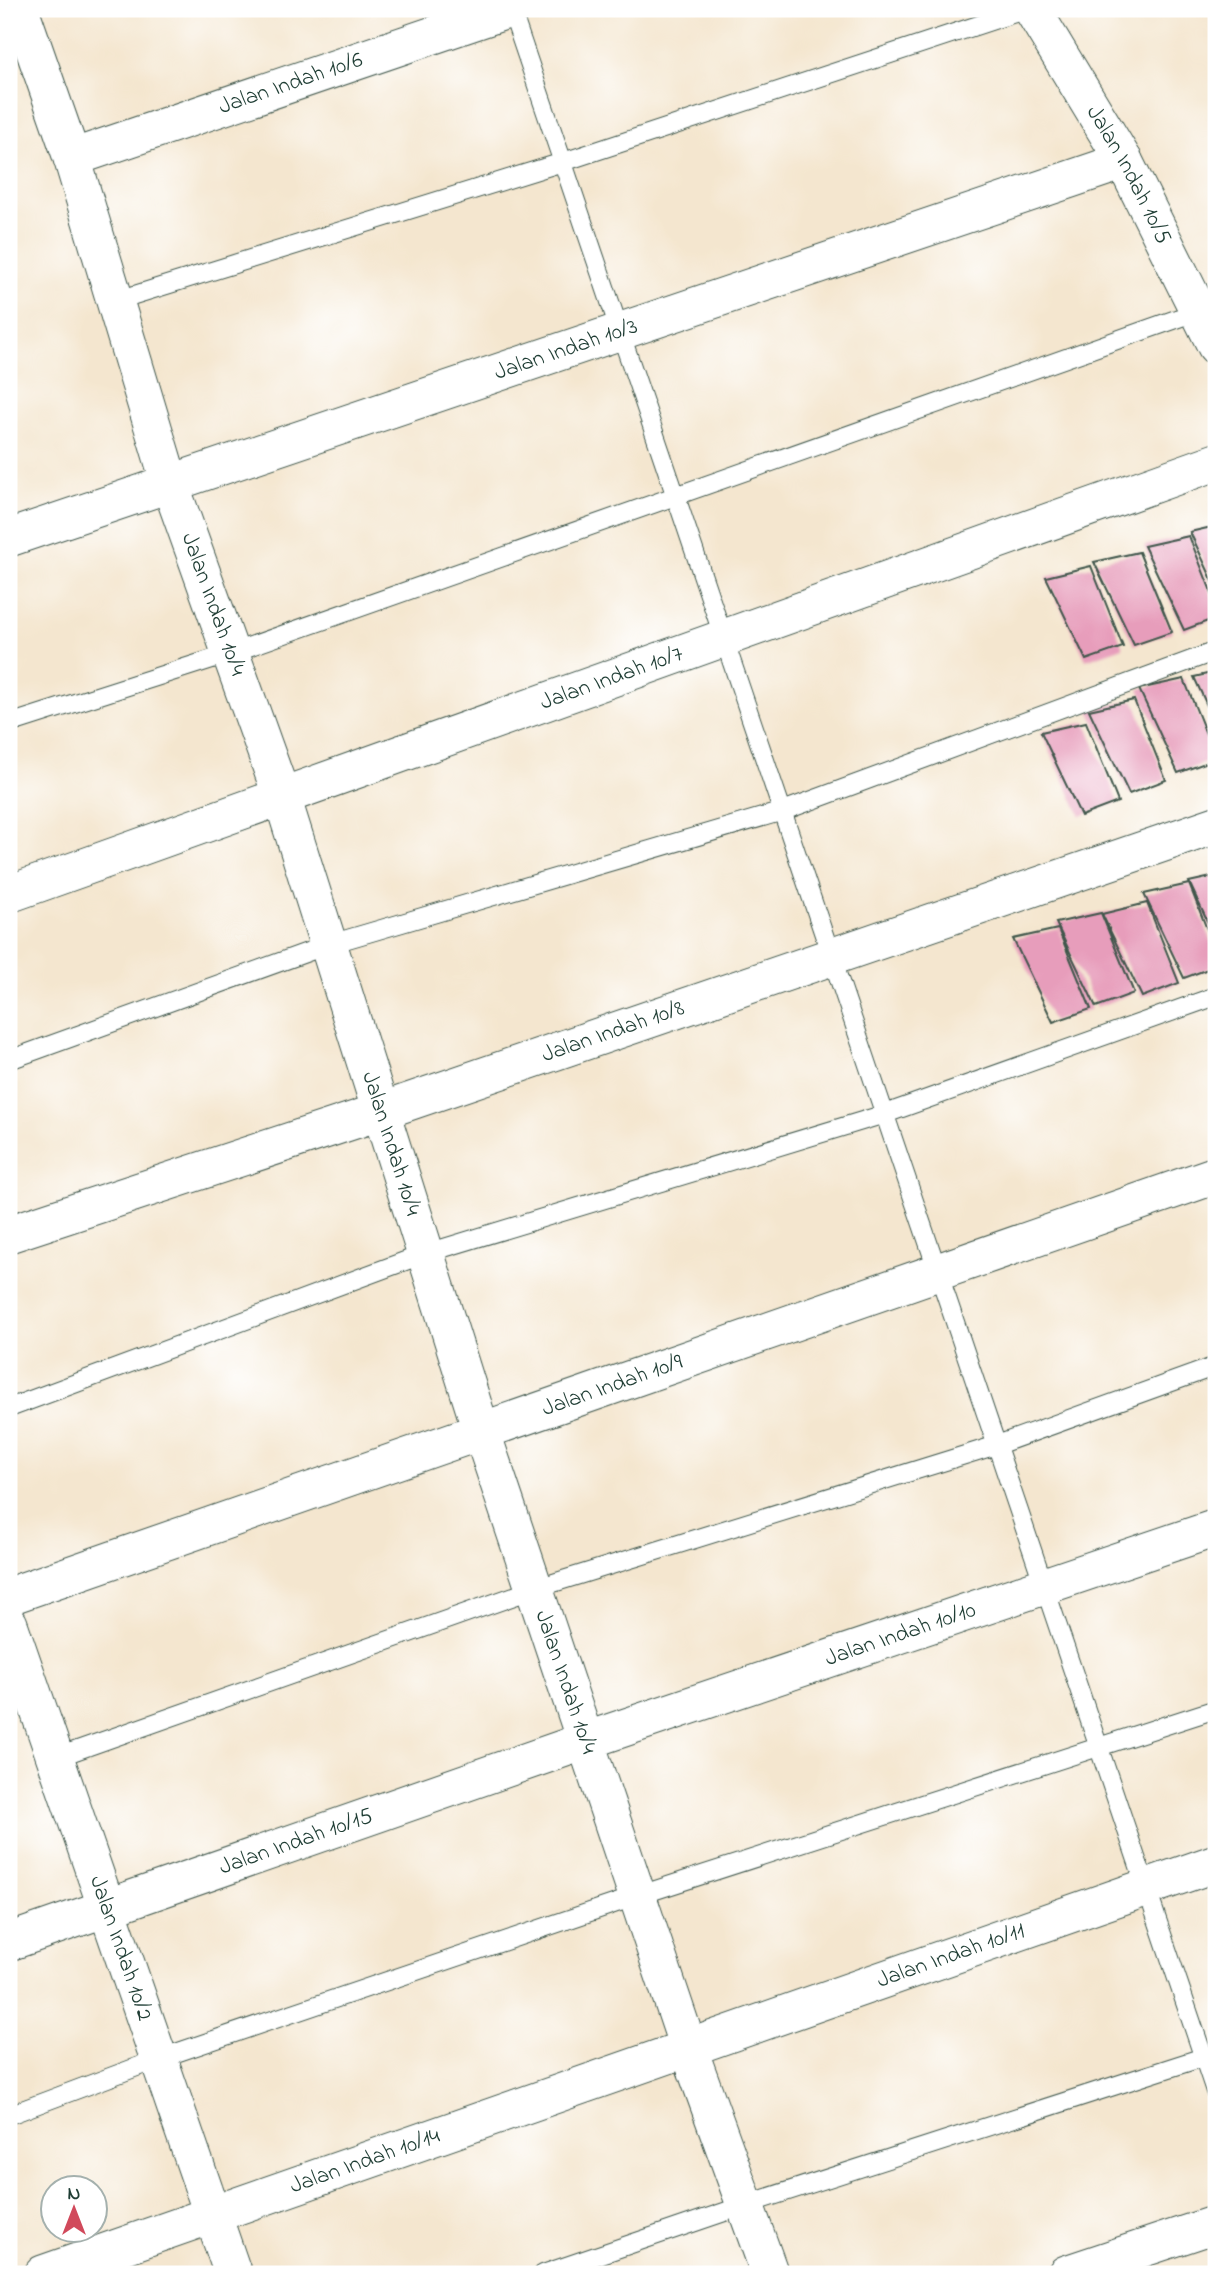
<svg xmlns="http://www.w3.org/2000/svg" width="1225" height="2283" font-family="'Indie Flower',sans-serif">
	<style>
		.building { fill: #e79dbb }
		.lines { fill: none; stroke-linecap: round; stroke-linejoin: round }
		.lane-casing { stroke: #3f564b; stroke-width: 20 }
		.street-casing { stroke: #3f564b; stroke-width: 39 }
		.lane { stroke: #fff; stroke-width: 18 }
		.street { stroke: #fff; stroke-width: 37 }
		.labels { text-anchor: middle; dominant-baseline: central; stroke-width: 7; stroke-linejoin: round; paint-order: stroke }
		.street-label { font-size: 23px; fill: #1f3d34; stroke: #fff }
	</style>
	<rect width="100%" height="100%" fill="#fff"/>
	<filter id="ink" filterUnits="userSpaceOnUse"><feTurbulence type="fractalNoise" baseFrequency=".0143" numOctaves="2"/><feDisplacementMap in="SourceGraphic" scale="14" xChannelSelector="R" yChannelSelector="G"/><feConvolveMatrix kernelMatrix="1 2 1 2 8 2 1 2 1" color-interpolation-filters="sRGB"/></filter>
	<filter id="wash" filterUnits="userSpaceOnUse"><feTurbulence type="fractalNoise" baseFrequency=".00686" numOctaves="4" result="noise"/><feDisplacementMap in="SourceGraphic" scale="28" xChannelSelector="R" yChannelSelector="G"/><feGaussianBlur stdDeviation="1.57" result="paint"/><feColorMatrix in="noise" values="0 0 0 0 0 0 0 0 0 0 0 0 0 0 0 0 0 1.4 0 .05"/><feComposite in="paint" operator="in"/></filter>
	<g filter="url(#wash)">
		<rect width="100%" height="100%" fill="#f4e6cf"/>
		<g id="blocks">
			<path class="building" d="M1216 526V588L1190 532Z
				M1189 536 1216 604V618L1184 630 1144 546Z
				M1139 552 1172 632 1134 645 1094 562Z
				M1091 566 1123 647 1086 660 1046 577Z
				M1216 672V725L1194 677Z
				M1184 679 1216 759 1178 773 1139 689Z
				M1134 700 1166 780 1129 794 1089 710Z
				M1086 722 1118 802 1081 816 1041 732Z
				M1216 876V940L1189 882Z
				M1189 884 1216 952V966L1184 978 1144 894Z
				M1147 903 1179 983 1142 997 1102 914Z
				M1101 913 1134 993 1096 1007 1056 923Z
				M1058 929 1091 1009 1053 1022 1013 939Z"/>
		</g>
	</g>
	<g filter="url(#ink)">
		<use href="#blocks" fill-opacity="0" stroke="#3f564b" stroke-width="2"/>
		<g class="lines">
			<defs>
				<path id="lane" d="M511 9 1216 2094
					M115 301 563 162 1027 9
					M9 724 231 653 1199 311
					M9 1060 327 945 783 811 1216 651
					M9 1408 424 1254 885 1114 1216 996
					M55 1758 534 1589 997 1445 1216 1366
					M9 2115 158 2059 637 1896 1216 1709
					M543 2274 745 2205 1216 2053"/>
				<g id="street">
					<path id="s1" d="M20 9 72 158 170 484 282 797 481 1430 688 2047 770 2274"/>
					<path id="s2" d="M1032 9 1124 161 1216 346"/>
					<path id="s3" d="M72 158 510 9"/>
					<path id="s4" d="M9 538 1124 161"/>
					<path id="s5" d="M9 894 1216 462"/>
					<path id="s6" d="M9 1234 379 1112 1216 825"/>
					<path id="s7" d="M9 1596 1216 1175"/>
					<path id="s8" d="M9 1624 233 2274"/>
					<path id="s9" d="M9 1942 585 1741 1216 1528"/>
					<path id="s10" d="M43 2274 1216 1863"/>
					<path d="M1066 2274 1216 2224"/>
				</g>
			</defs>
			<use href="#lane" class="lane-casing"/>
			<use href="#street" class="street-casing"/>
			<use href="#lane" class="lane"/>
			<use href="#street" class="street"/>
		</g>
	</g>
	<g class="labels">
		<g class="street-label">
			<text stroke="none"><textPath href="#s3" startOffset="231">Jalan Indah 10/6</textPath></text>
			<text stroke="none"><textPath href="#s2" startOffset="192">Jalan Indah 10/5</textPath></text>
			<text stroke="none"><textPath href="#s4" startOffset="588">Jalan Indah 10/3</textPath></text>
			<text stroke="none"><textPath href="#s1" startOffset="626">Jalan Indah 10/4</textPath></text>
			<text stroke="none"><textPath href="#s5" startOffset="640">Jalan Indah 10/7</textPath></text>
			<text stroke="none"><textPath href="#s6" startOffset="637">Jalan Indah 10/8</textPath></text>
			<text stroke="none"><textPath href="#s1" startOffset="1194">Jalan Indah 10/4</textPath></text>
			<text stroke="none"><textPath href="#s7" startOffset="639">Jalan Indah 10/9</textPath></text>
			<text stroke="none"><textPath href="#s9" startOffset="943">Jalan Indah 10/10</textPath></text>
			<text stroke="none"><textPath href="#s1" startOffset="1760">Jalan Indah 10/4</textPath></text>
			<text stroke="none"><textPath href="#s9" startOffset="304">Jalan Indah 10/15</textPath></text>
			<text stroke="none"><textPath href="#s8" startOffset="343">Jalan Indah 10/2</textPath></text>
			<text stroke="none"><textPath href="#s10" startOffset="962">Jalan Indah 10/11</textPath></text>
			<text stroke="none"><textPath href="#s10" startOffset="341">Jalan Indah 10/14</textPath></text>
		</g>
	</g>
	<rect width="1225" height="2283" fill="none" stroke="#fff" stroke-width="35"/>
	<g transform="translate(74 2209)"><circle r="33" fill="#ffffff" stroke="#a5b1ae" stroke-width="2"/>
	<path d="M0-5L12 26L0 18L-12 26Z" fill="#d1495b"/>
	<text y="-10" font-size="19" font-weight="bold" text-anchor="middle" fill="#1f3d34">N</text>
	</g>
</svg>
